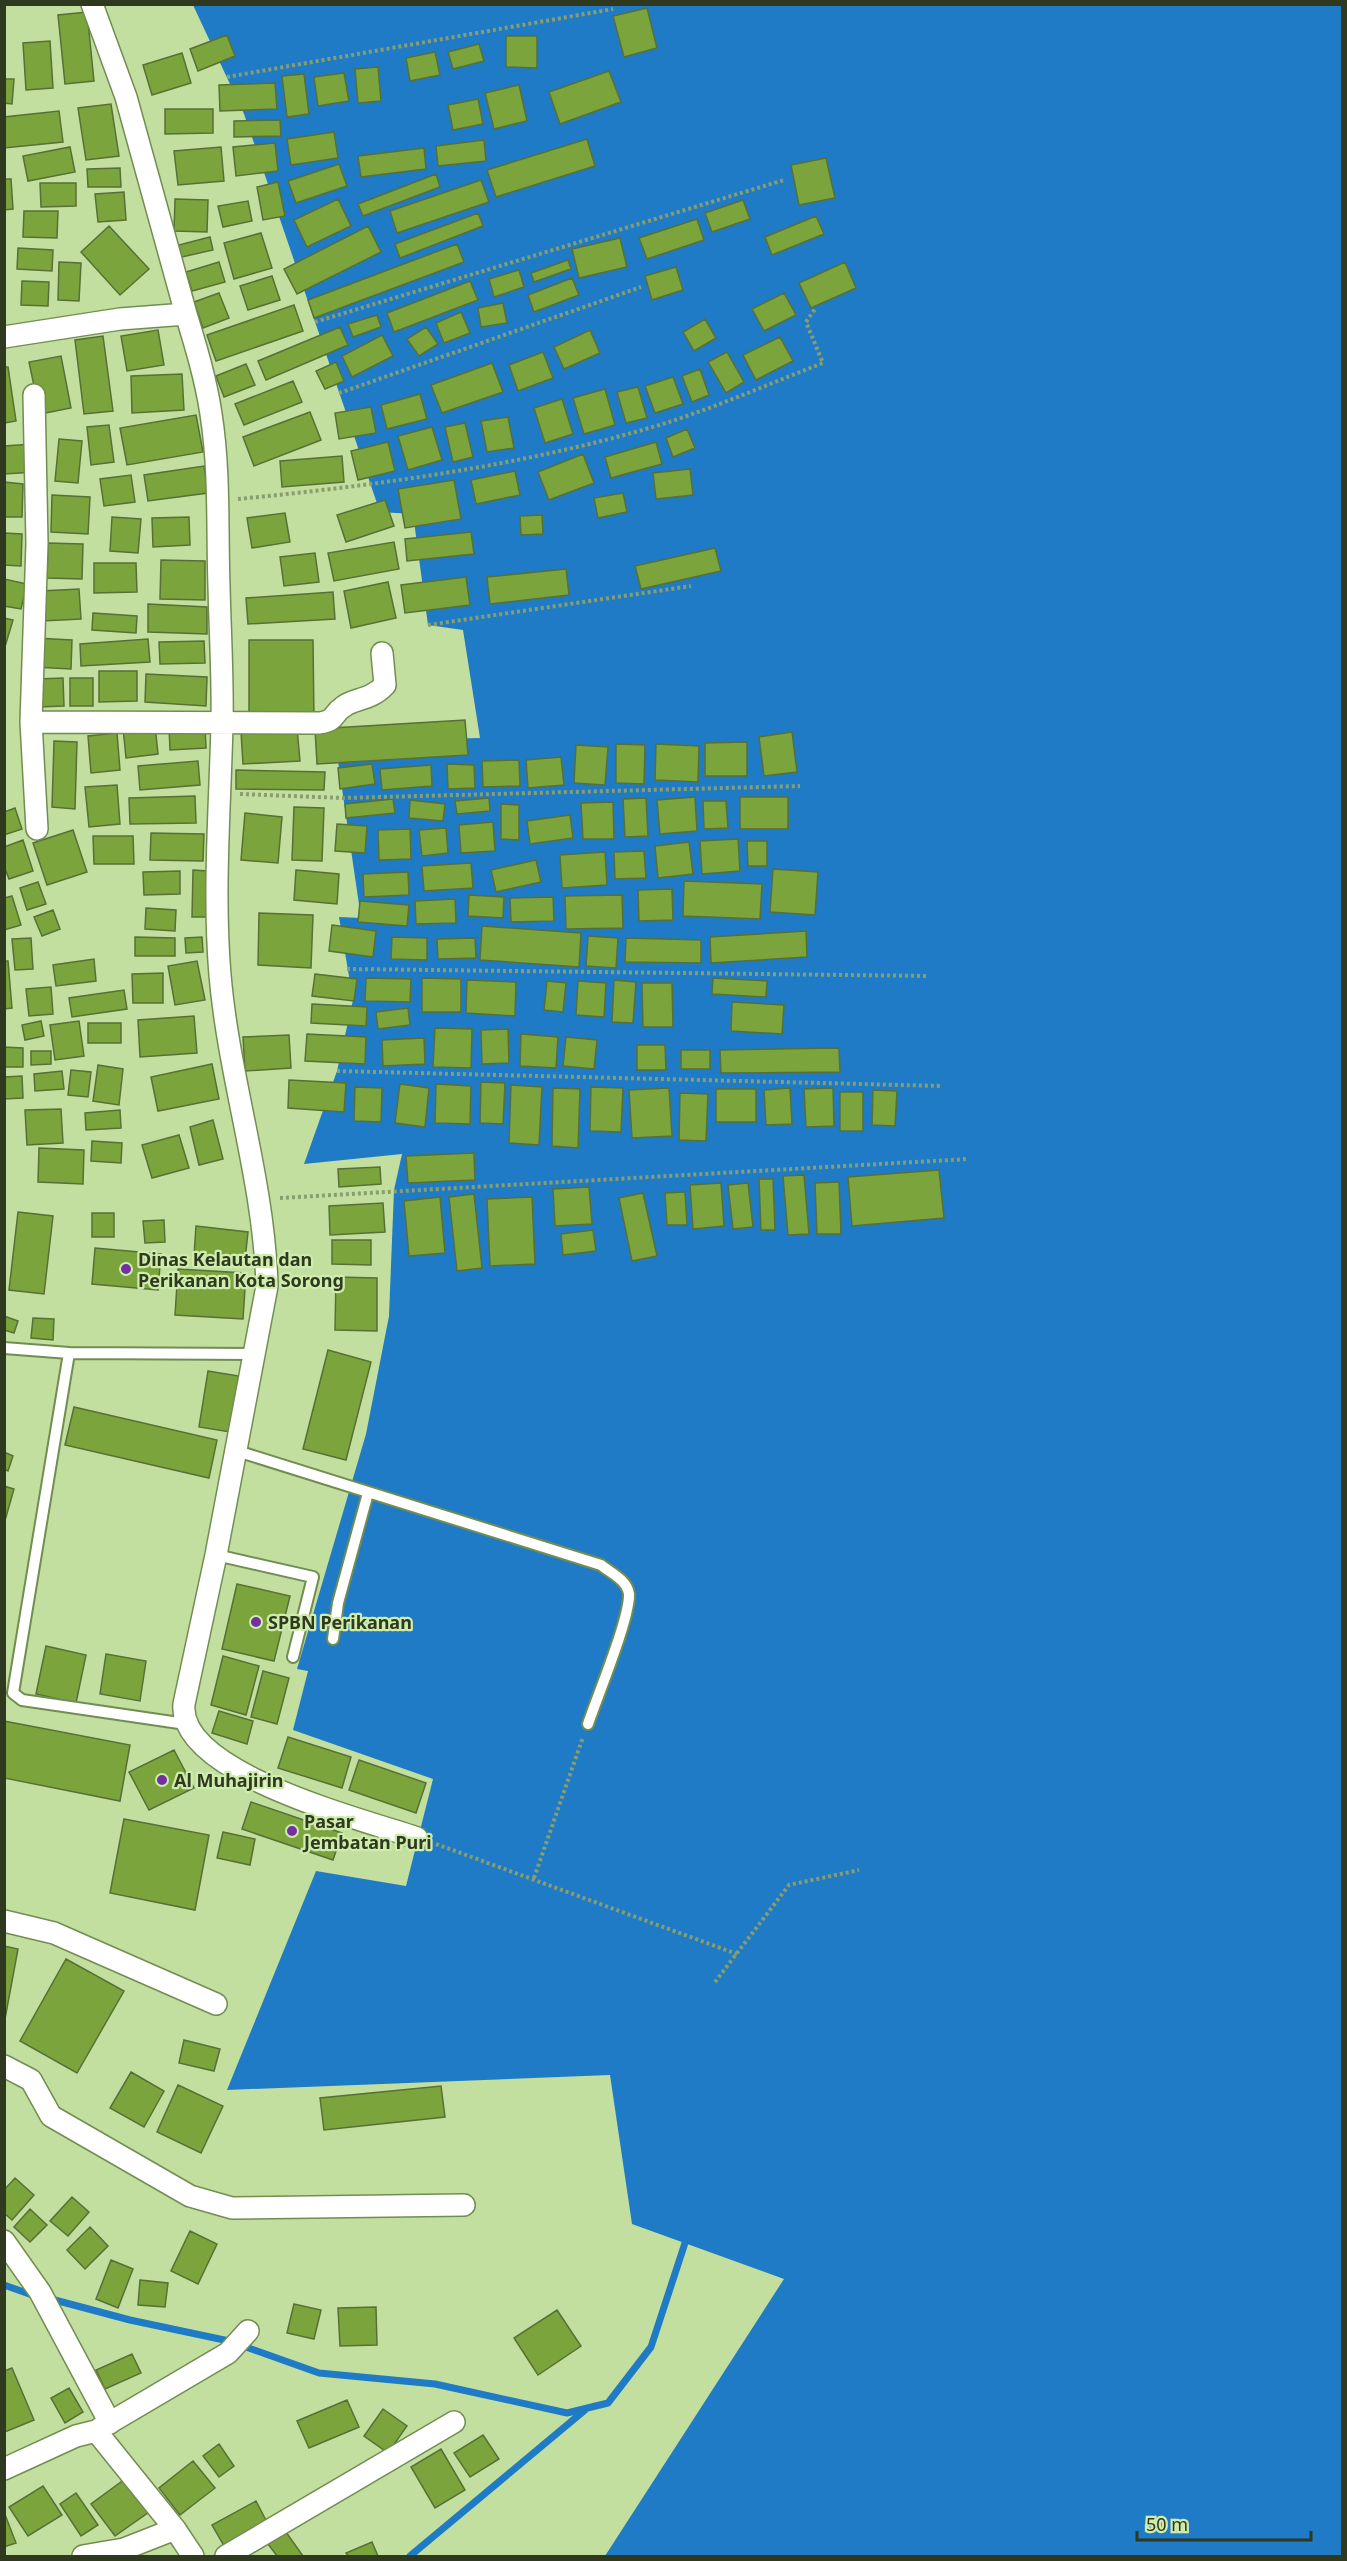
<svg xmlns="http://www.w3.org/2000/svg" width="1347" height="2561" font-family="'Noto Sans',sans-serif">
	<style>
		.water { fill: #1f7bc5 }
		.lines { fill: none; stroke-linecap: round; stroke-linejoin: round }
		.stream { stroke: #1f7bc5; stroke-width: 7 }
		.building { fill: #7ba43d; stroke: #577036; stroke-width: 1.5 }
		.service-casing { stroke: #728d51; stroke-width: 14 }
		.minor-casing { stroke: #728d51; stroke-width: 24 }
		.path { stroke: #889e6e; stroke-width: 4; stroke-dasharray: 3 3; stroke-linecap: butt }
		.service { stroke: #fff; stroke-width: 10 }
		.minor { stroke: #fff; stroke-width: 21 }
		.poi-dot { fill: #742fa2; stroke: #ceecac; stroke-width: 2 }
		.labels { text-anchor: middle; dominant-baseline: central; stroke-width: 4.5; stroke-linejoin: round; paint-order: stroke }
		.poi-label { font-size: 18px; font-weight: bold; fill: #2e3920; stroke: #ceecac; text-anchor: start }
	</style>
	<rect width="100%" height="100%" fill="#c2dfa0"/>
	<path class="water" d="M193 5H1342V2556H605L784 2279 632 2224 610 2075 227 2090 316 1871 406 1886 433 1779 293 1730 308 1671 297 1669 366 1434 389 1316 394 1190 402 1154 304 1164 337 1071 353 1000 339 917 361 918 335 741 480 738 463 630 428 625 413 514 380 512 244 114Z"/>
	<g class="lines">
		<path class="stream" d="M4 2285 35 2296
			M51 2299 130 2320 229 2341 319 2373 435 2384 567 2413 608 2403 651 2347 685 2243
			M410 2556 585 2410"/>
	</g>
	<path class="building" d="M647 8 657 48 624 57 613 16Z
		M87 12 94 81 65 84 58 15Z
		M227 35 235 56 198 71 190 49Z
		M506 36H537V68L506 67Z
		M50 41 53 88 26 90 23 43Z
		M479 44 484 61 453 69 448 52Z
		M435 52 440 75 410 81 406 58Z
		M182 53 191 83 152 95 143 65Z
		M378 67 381 101 358 103 355 69Z
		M609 71 621 102 560 124 549 92Z
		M344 73 349 101 318 106 314 77Z
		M304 74 309 114 287 117 282 76Z
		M4 79H14L12 104 4 103Z
		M275 83 277 109 220 111 219 85Z
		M519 85 527 121 494 129 485 93Z
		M478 99 483 124 453 130 448 105Z
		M111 104 119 156 86 160 78 108Z
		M165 109H213V133L165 134Z
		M59 111 63 142 4 148V117Z
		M280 120 281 136 234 137V121Z
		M334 132 338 158 291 165 287 139Z
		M587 139 595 166 496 197 487 170Z
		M484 140 486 161 438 166 436 146Z
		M275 143 278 171 236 176 233 147Z
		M70 147 75 172 28 181 23 156Z
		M221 147 224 181 178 185 174 151Z
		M424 148 426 169 361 177 358 156Z
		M826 158 835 198 799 205 791 165Z
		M339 164 347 186 296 203 288 181Z
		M120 168 121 187H88L87 169Z
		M436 174 440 187 363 216 358 204Z
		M4 179H11L13 209 4 210Z
		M481 180 489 202 397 233 390 211Z
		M278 182 285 216 263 220 257 187Z
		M40 183H76V206L41 207Z
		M124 192 126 220 98 222 95 194Z
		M175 199 208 200 207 232 174 231Z
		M338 199 351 226 307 247 294 220Z
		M743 200 750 219 712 232 705 213Z
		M248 201 252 221 223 227 218 206Z
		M24 211H58L57 238 23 237Z
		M478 213 483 226 400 258 395 244Z
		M816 216 824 234 772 255 765 237Z
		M697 219 704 240 647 259 639 238Z
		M109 226 149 269 120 295 81 252Z
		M368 226 381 252 297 294 284 269Z
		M261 233 272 268 234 279 224 243Z
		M210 237 213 250 177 258 175 246Z
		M620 238 627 267 579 278 572 249Z
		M457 244 464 262 314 318 308 300Z
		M18 248 53 250 52 271 17 269Z
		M568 260 571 269 534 282 531 273Z
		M59 262 81 263 79 301 58 300Z
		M219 262 225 282 192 291 186 272Z
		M845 262 856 288 811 308 799 283Z
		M676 267 683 290 652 300 645 276Z
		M519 270 524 287 494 297 489 279Z
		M272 276 280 300 248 310 240 286Z
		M572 278 579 295 534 312 528 295Z
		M22 281 49 282 48 306 21 305Z
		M470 281 478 300 394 332 387 313Z
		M219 293 229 318 203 328 194 302Z
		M784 293 796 315 764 331 752 309Z
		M503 303 507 323 481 327 478 308Z
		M294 305 303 331 216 361 207 335Z
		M461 312 470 333 444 343 436 323Z
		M377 315 381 327 353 337 348 324Z
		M705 319 716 338 694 351 683 332Z
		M340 327 348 345 266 380 258 361Z
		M426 327 438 344 419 356 407 339Z
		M158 330 164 365 127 371 121 336Z
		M590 330 600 353 564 369 554 347Z
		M382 335 393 356 352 377 342 356Z
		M103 336 113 411 84 414 75 340Z
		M780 337 793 361 756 380 743 355Z
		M543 352 553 378 518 391 509 365Z
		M727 352 744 382 726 393 708 362Z
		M61 356 71 408 40 414 29 362Z
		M336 362 344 381 325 389 316 371Z
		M492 363 503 392 442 413 431 385Z
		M246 364 255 385 224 397 216 376Z
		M4 367H8L16 421 4 423Z
		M700 369 709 395 692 402 682 376Z
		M182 374 184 410 132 413 131 376Z
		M673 377 683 404 655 413 645 386Z
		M293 381 302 402 244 425 235 404Z
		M638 387 647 418 626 423 617 392Z
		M605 389 615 425 584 434 573 398Z
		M420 394 427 419 387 429 381 405Z
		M562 399 573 434 545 443 534 408Z
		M371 407 376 433 339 439 335 413Z
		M310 412 321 440 254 466 243 437Z
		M196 415 203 452 127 465 120 428Z
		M508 417 514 448 487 452 481 421Z
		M465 423 473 457 453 462 445 427Z
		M109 425 114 462 91 465 87 427Z
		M432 427 442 460 408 470 398 436Z
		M687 429 695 448 673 457 666 438Z
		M59 439 82 441 78 483 55 481Z
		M388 442 395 471 358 480 351 451Z
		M656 442 662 464 611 478 605 457Z
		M33 444 35 472 4 474V446Z
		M583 454 594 483 549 500 538 472Z
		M342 456 344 482 282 487 280 461Z
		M204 466 208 493 148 501 144 475Z
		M690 469 693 495 656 499 653 473Z
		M515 471 520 495 476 504 471 480Z
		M131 475 135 502 104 506 100 479Z
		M454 480 461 519 405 528 398 489Z
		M4 482 23 484 22 517H4Z
		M623 493 627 512 598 518 594 498Z
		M52 495 90 497 88 534 51 532Z
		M385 500 394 526 346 542 337 515Z
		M285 513 290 542 252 548 247 518Z
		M542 515 543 534 521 535 520 516Z
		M112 517 141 519 138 553 110 551Z
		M189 517 190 545 153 547 152 518Z
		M471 532 474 554 407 561 405 539Z
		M4 533 22 534 21 566 4 565Z
		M394 542 399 569 334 581 328 553Z
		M48 543 83 544 82 579 47 578Z
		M715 548 721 571 641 589 635 566Z
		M315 553 319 582 284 586 280 557Z
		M161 560 205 561V600L160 599Z
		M94 563H136L137 592 94 593Z
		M566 569 569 595 490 604 487 577Z
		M466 577 470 605 405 613 401 585Z
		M4 579 27 584 21 609 4 606Z
		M388 582 396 618 351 628 344 591Z
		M79 589 81 619 42 621 40 591Z
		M333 592 335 619 248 624 246 598Z
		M148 604 207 607V634L148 632Z
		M93 613 137 616 136 633 92 630Z
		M4 618 13 620 4 650Z
		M35 638 72 640 71 669 34 667Z
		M148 639 150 662 81 666 80 644Z
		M249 640H313L314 720H249Z
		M204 641 205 663 160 664 159 642Z
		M99 671H137V701L99 702Z
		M146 674 207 677 206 706 145 702Z
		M63 678 64 706 38 707 37 679Z
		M70 678H93V706H70Z
		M465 720 468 755 317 764 315 729Z
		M155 725 158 754 126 758 123 728Z
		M205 726 206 748 170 750 169 728Z
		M297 728 300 761 243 764 241 732Z
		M792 732 797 772 764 776 759 737Z
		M117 733 120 770 91 773 88 736Z
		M54 741 77 742 75 809 52 807Z
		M747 742V776H705V743Z
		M616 744 645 745 644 784 616 783Z
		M656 744 699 746 698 782 655 780Z
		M576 745 608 747 605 785 574 783Z
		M561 757 564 785 528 788 526 760Z
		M519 760 520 786 483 787 482 761Z
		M198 761 200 785 140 790 138 766Z
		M372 764 375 784 340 789 338 768Z
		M447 764 474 765 475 788 448 789Z
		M431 765 432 786 382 790 380 769Z
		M236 770 325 772 324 790 236 789Z
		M117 785 120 824 89 827 85 787Z
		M195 796 196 823 130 824 129 798Z
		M695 797 697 831 660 834 657 800Z
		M740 797H788V829H740Z
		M489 798 490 811 457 814 455 801Z
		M646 798 648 836 625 837 623 799Z
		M393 799 395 813 346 818 345 804Z
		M410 800 445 804 443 821 409 818Z
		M703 801H726L728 828 704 829Z
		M613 802 614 839H583L581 803Z
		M501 804 519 805V840L501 839Z
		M294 807 324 808 322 861 292 860Z
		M15 808 22 829 4 835V812Z
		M245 813 282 817 278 863 241 860Z
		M570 815 573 838 530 844 527 821Z
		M493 822 495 851 461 853 459 825Z
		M337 824 367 826 365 853 335 851Z
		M446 828 448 853 422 856 419 830Z
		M410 829 411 859 379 860 378 830Z
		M73 830 87 872 47 885 33 843Z
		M151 833 204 834 203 861 150 860Z
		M93 836H133L134 864H94Z
		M738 839 740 871 702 874 700 841Z
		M23 840 33 871 9 879 4 866V847Z
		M747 841H767V866H748Z
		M689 842 693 874 658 878 655 846Z
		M644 851 646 878 615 879 614 852Z
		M605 852 607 885 562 888 560 855Z
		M536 860 541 882 496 892 491 870Z
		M471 863 473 888 424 891 422 866Z
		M773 869 818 872 815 915 770 912Z
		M193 870 208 871 207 917H192Z
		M296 870 339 874 337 904 294 900Z
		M180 871V894L144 895 143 872Z
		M408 872 409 895 364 897 363 874Z
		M684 881 762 884 760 919 683 916Z
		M38 882 46 904 27 910 20 888Z
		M672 889 673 920 639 921 638 890Z
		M469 895 504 897 503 918 468 916Z
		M622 895 623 928 566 929 565 896Z
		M12 896 21 925 4 930V898Z
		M553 897 554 921 511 922 510 898Z
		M455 899 456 923 416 924 415 901Z
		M360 901 409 905 407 926 358 922Z
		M146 908 176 910 175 931 145 929Z
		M53 910 60 929 42 936 34 917Z
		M259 913 313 915 311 968 258 965Z
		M332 925 376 931 373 957 329 951Z
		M482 926 581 933 579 967 480 960Z
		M806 931 807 957 711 963 710 937Z
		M588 936 618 938 616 968 586 966Z
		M135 937 175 938V956H135Z
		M202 937 203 952 186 953 185 938Z
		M392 937 427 938V960L391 959Z
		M31 938 33 969 15 970 12 939Z
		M475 938 476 958 438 959 437 939Z
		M626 938 701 940V963L625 962Z
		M94 959 96 981 56 986 53 965Z
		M4 961H8L12 1008 4 1009Z
		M197 961 205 1000 175 1005 168 966Z
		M163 973V1003H133L132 974Z
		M315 974 357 979 354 1001 312 996Z
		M366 978 411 979 410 1002 365 1001Z
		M422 978 461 979V1012H422Z
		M713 978 767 981 766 997 712 994Z
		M467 980 516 982 515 1016 466 1013Z
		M614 980 636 982 633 1023 612 1022Z
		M547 981 566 983 563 1012 544 1010Z
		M578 981 606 983 604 1017 576 1015Z
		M642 983H672L673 1027H643Z
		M51 987 53 1014 29 1016 26 989Z
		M124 990 127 1009 72 1017 69 998Z
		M732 1002 784 1005 782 1034 731 1031Z
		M312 1004 367 1007 366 1026 311 1023Z
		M408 1008 410 1025 378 1029 376 1012Z
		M194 1016 197 1053 140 1057 138 1020Z
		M41 1021 44 1036 25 1040 22 1025Z
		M79 1021 84 1056 55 1060 50 1025Z
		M88 1023H121V1043H88Z
		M435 1028 472 1029 471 1068 433 1067Z
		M508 1029 509 1063 482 1064 481 1030Z
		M307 1034 366 1037 365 1064 305 1061Z
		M521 1034 558 1037 556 1068 520 1066Z
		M289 1035 291 1068 245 1071 243 1037Z
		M566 1037 597 1040 594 1069 563 1066Z
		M424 1038 425 1064 383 1066 382 1040Z
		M637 1045H665L666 1070H637Z
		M4 1047 23 1048V1067H4Z
		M839 1048 840 1072 721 1073 720 1050Z
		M681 1050H710V1069H681Z
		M31 1051H51V1064L31 1065Z
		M212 1064 219 1099 158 1111 151 1077Z
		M98 1065 123 1069 119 1105 93 1101Z
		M71 1070 91 1072 88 1097 68 1095Z
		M62 1071 64 1089 35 1091 34 1074Z
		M22 1076 23 1098 4 1099V1077Z
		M289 1080 346 1083 344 1112 288 1108Z
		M481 1082 505 1083 503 1124 480 1123Z
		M400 1084 429 1088 425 1127 395 1123Z
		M436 1084 471 1086 470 1124 435 1123Z
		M511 1085 542 1087 539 1145 509 1143Z
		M355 1087 382 1088 381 1122 354 1121Z
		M591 1087 623 1088 621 1132 590 1131Z
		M553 1088 580 1089 578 1148 552 1146Z
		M669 1088 672 1136 632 1138 629 1090Z
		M790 1088 792 1124 766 1125 764 1090Z
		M833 1088 834 1126 806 1127 804 1089Z
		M716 1089H756V1122H716Z
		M873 1090 897 1091 895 1126 872 1125Z
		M840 1092H863V1131H840Z
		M680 1093 708 1094 706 1141 679 1140Z
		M61 1109 63 1143 27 1145 25 1110Z
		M120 1110 121 1128 86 1130 85 1113Z
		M213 1120 223 1159 199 1165 190 1127Z
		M179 1135 189 1168 152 1178 142 1145Z
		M92 1141 122 1143 121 1163 91 1161Z
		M39 1148 84 1150 83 1184 38 1182Z
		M474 1153 475 1180 408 1183 406 1156Z
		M380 1167 381 1184 339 1187 338 1169Z
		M939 1170 944 1218 852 1226 848 1177Z
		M804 1175 809 1234 788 1235 783 1176Z
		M759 1179H773L775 1230H761Z
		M839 1182 841 1234H817L815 1183Z
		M721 1183 724 1226 693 1229 690 1185Z
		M748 1183 753 1227 733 1229 728 1185Z
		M589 1187 592 1224 555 1226 553 1189Z
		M685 1192 687 1225H667L665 1193Z
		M643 1193 657 1256 632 1261 619 1198Z
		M474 1194 482 1268 457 1271 449 1197Z
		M440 1197 445 1253 409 1256 404 1201Z
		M532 1197 535 1264 490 1266 487 1199Z
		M383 1203 385 1232 330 1235 329 1206Z
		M18 1212 53 1216 44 1294 9 1290Z
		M92 1213H114V1237H92Z
		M164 1220 165 1242 145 1243 143 1221Z
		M196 1226 248 1232 245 1260 194 1256Z
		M593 1230 596 1251 563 1255 561 1234Z
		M332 1240H371V1265L332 1264Z
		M95 1248 161 1254 158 1290 92 1284Z
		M178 1269 246 1273 243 1319 175 1315Z
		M336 1277 377 1278V1331L335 1330Z
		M4 1316 18 1321 14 1333 4 1330Z
		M33 1318 54 1319 53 1340 31 1338Z
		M328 1350 371 1362 346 1460 303 1449Z
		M208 1371 239 1376 230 1432 199 1427Z
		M74 1407 217 1440 209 1478 65 1445Z
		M4 1452 13 1456 8 1471 4 1469Z
		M4 1486 14 1489 4 1524Z
		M237 1584 290 1596 274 1661 222 1649Z
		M46 1646 86 1655 76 1703 36 1694Z
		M106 1654 146 1661 140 1701 100 1694Z
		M223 1656 259 1666 246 1715 211 1705Z
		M263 1671 289 1678 277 1724 251 1717Z
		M219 1711 253 1721 247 1744 212 1733Z
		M4 1721 130 1745 120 1801 4 1778Z
		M288 1737 351 1757 342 1788 278 1768Z
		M174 1750 194 1788 149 1810 129 1772Z
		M359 1760 426 1783 416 1813 349 1790Z
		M251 1802 342 1833 333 1860 242 1829Z
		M124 1819 209 1835 195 1910 110 1893Z
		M223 1832 255 1839 250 1865 217 1858Z
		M4 1946 18 1949 5 2019H4Z
		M66 1959 124 1991 77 2073 20 2041Z
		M184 2040 220 2049 214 2071 179 2063Z
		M131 2072 164 2091 144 2127 110 2108Z
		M178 2085 223 2106 201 2153 157 2132Z
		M441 2086 445 2117 324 2130 320 2098Z
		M15 2178 34 2195 12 2220 4 2213V2190Z
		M72 2197 89 2212 68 2236 50 2221Z
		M30 2209 47 2225 30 2242 14 2227Z
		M90 2227 108 2246 85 2269 67 2250Z
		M190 2231 217 2244 198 2284 171 2271Z
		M111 2260 133 2269 118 2308 96 2299Z
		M140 2280 168 2283 165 2307 138 2305Z
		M294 2304 321 2310 314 2339 287 2333Z
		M376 2307 377 2345 340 2346 338 2308Z
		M557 2310 581 2346 538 2375 514 2338Z
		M132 2354 141 2373 105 2389 96 2370Z
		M12 2368 34 2420 5 2432 4 2371Z
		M69 2388 83 2412 65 2423 51 2398Z
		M347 2400 359 2427 309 2448 297 2421Z
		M383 2409 407 2426 388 2453 364 2436Z
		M483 2435 499 2459 470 2477 454 2453Z
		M219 2444 234 2466 219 2477 203 2456Z
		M441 2449 465 2490 435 2508 411 2467Z
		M193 2461 215 2488 180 2515 159 2488Z
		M125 2479 149 2512 115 2536 91 2504Z
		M43 2486 62 2515 28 2536 9 2507Z
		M76 2493 98 2525 81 2536 60 2504Z
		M256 2501 270 2528 227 2551 212 2525Z
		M4 2512 16 2543 4 2547Z
		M286 2532 303 2556H277L268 2544Z
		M372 2542 378 2556H348L346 2553Z"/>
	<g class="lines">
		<defs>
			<path id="service" d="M4 1348 69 1353 255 1354
				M69 1353 13 1693 22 1700 186 1724
				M237 1451 601 1565C611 1573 627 1580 629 1594 630 1618 597 1697 588 1724
				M216 1555 313 1577 293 1657
				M333 1639 338 1603 368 1493"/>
			<path id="minor" d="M92 4 126 97 186 314
				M4 337 120 319 186 314C196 347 206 380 211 414 220 471 217 530 219 586 220 632 223 678 222 724 220 807 213 892 220 975 229 1080 264 1180 267 1286L216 1555 184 1704C177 1774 366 1820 417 1838
				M34 395 37 543 31 722 37 829
				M31 722 320 723C337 720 332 714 343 707 354 698 370 701 385 685L382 653
				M4 1921 54 1933 216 2004
				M4 2066 31 2080 51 2116 190 2196 232 2208 464 2205
				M4 2241 40 2292 110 2423
				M99 2429 228 2353 248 2331
				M4 2469 76 2436 96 2431 175 2529 193 2556
				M83 2556 124 2549 175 2529
				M226 2556 454 2422"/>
		</defs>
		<use href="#service" class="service-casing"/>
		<use href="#minor" class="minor-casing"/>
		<path class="path" d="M227 77 613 9
			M315 322 784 180
			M339 393 641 287
			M238 499C382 485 528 465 666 423 719 406 771 383 823 363L806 322 815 309
			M428 625 691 586
			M240 794 343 798 800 786
			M347 969 928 976
			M337 1071 942 1086
			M280 1198 968 1159
			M436 1844 737 1954
			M534 1878 583 1737
			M715 1982 789 1885 859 1870"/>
		<use href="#service" class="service"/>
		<use href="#minor" class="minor"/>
	</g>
	<g class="poi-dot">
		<circle cx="126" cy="1269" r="6"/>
		<circle cx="256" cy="1622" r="6"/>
		<circle cx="162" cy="1780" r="6"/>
		<circle cx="292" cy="1831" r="6"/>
	</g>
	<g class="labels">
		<g class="poi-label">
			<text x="138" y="1259">Dinas Kelautan dan<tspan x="138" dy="21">Perikanan Kota Sorong</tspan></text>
			<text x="268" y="1622">SPBN Perikanan</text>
			<text x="174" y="1780">Al Muhajirin</text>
			<text x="304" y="1821">Pasar<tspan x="304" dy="21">Jembatan Puri</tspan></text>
		</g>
	</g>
	<rect width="1347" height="2561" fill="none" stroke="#2e3920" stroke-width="12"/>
	<path d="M1137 2531v9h174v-9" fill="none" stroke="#2e3920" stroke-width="3"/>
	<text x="1146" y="2531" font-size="18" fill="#2e3920" stroke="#ceecac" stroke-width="4.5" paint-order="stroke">50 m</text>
</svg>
